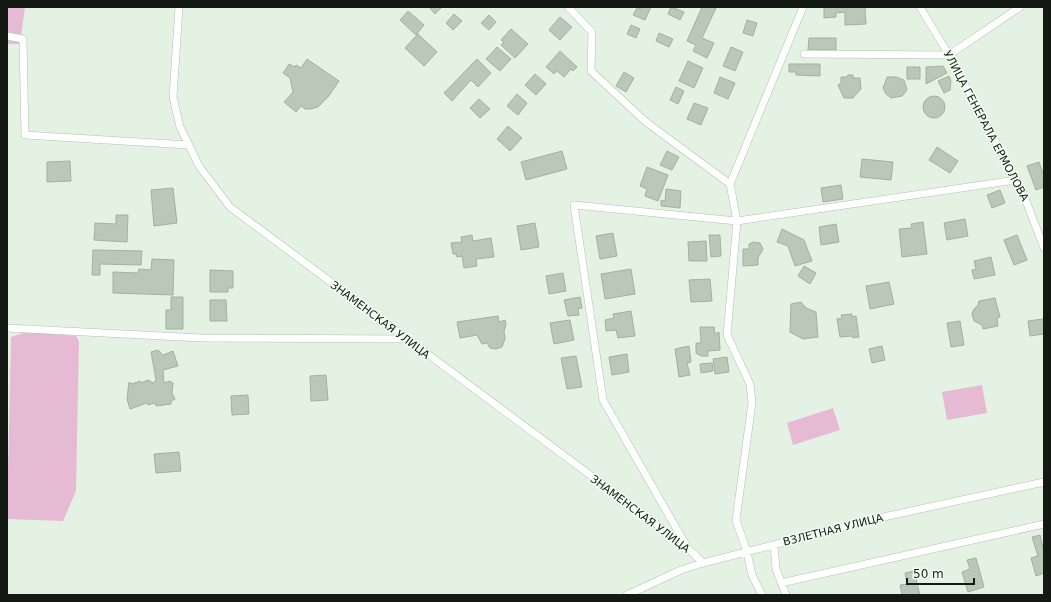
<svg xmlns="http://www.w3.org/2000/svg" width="1051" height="602" font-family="'DejaVu Sans',sans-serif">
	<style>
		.green { fill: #e7bad4 }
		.building { fill: #bac8b9; stroke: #a3b0a2 }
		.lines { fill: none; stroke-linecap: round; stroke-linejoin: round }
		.street-casing { stroke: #b3c0b2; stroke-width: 8 }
		.street { stroke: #fff; stroke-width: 7 }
		.labels { text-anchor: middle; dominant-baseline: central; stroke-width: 3; stroke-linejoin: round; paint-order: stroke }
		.street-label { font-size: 11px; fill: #141914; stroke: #f1fff0 }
	</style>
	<rect width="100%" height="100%" fill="#e4f2e3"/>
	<path class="green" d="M7 7H25L20 44H7Z
		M26 332 76 336 79 341 76 491 63 521 7 519 11 337Z
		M982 385 987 413 947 420 942 392Z
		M833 408 840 430 793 445 787 423Z"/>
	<path class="building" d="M429 7H442L435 14Z
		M641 7H651L645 20 633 15 637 8 640 9Z
		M671 7 684 12 680 20 668 14Z
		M702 7 716 8 702 38 714 43 707 58 693 51 696 45 687 41Z
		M824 7H865L866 24 845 25V12L836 13V17L824 18Z
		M408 11 424 25 416 35 400 20Z
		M454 14 462 21 453 30 446 23Z
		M489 15 496 22 489 30 481 23Z
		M560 17 572 27 560 40 549 30Z
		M747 20 757 23 753 36 743 33Z
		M631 25 640 29 636 38 627 34Z
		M511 29 528 44 515 58 501 45 504 42 501 40Z
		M659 33 673 39 669 47 656 41Z
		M418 34 437 52 424 66 405 48Z
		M809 38H836V50H808Z
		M497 47 511 59 500 71 486 59Z
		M731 47 743 52 735 71 723 66Z
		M560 51 577 67 573 71 571 69 564 77 557 71 554 74 546 67Z
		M307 59 339 81 328 97 318 107 311 109H305L301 106 296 112 284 102 293 92 290 78 283 73 289 64 295 67 296 65 301 68Z
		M477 59 491 73 478 87 471 80 452 101 444 93Z
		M688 61 703 68 694 88 679 81Z
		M789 64H820V76L796 75V72H789Z
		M943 66 947 73 926 84V67Z
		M907 67H920V79H907Z
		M624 72 634 78 626 92 616 86Z
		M535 74 546 84 536 95 525 85Z
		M848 75H853V78H860L861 89 853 98H844L838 85 841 83V77H847Z
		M949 76 951 81 950 90 944 93 938 81Z
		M720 77 735 83 728 99 714 93Z
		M887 77H896L904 80 907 90 902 96 891 98 886 94 883 88Z
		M676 87 684 91 678 104 670 100Z
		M517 94 527 103 518 115 507 106Z
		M923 107a11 11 0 1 1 22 0a11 11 0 1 1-22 0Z
		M479 99 490 109 480 118 470 108Z
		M694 103 708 108 701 125 687 119Z
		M508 126 522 138 510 151 497 139Z
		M937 147 958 161 950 173 929 160Z
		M562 151 567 169 526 180 521 162Z
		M667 151 679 157 672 170 660 165Z
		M862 159 893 162 891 180 860 177Z
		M70 161 71 181 47 182V162Z
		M1039 162 1044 176V187L1036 190 1027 166Z
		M647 167 668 175 658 201 645 196 647 189 640 186Z
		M841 185 843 199 823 202 821 188Z
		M173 188 177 223 154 226 151 190Z
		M666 189 681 191 680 208 661 206V200L665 201Z
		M1000 190 1005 203 992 208 987 195Z
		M116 215H128L127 242 94 240 95 223 116 224Z
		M965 219 968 236 947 240 944 223Z
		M923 222 927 254 902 257 899 229 912 228 911 224Z
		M535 223 539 247 521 250 517 226Z
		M836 224 839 242 821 245 819 227Z
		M782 229 804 240 812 261 795 266 788 246 777 242Z
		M613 233 617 256 600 259 596 236Z
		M472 235 473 241 491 238 494 257 476 259 477 266 464 268 462 256 457 257 456 254H453L451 243 462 242 461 237Z
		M709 235H720L721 256 711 257Z
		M1017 235 1027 260 1014 265 1004 240Z
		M706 241 707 261H689L688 242Z
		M753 242 760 243 763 249 758 258V265L743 266V249H749V244Z
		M93 250 142 251 141 265 100 264V275H92Z
		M991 257 995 275 974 279 972 270 976 269 974 261Z
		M152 259 174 260 173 295 113 293V272L138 273 139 269 151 270Z
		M804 266 816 273 810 284 798 276Z
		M631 269 635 294 605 299 601 274Z
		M210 270 233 271V288H228V292H210Z
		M563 273 566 291 549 294 546 276Z
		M710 279 712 301 691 302 689 280Z
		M889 282 894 304 870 309 866 286Z
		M171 297H183V329H166V310H171Z
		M580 297 582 308 578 309 579 315 568 316 564 300Z
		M995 298 1000 317 997 318 998 326 983 329 982 325 974 321 972 314 974 309 978 305 979 301Z
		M210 300H226L227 321H210Z
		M801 302 806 308 816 312 818 337 803 339 790 332 791 304Z
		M631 311 635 336 618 338 616 330 606 331 605 320 614 318 613 314Z
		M852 314V317L856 316 859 337 853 338 852 336 840 337 837 319 842 318 841 315Z
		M498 316 499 322 505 320 506 325 504 331 505 339 502 347 496 349 490 348 487 343 482 344 477 335 460 338 457 322Z
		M1043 319 1044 334 1030 336 1028 321Z
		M570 320 574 340 554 344 550 323Z
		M960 321 964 345 951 347 947 323Z
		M700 327H714L715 334 719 332 720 350 708 351V356H701L696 353V343H701Z
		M689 346 691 362 687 363 690 375 679 377 675 349Z
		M882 346 885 360 872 363 869 349Z
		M158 350 163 355 173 351 178 366 163 370 164 383 170 381 173 383 172 393 175 399 171 401V404L156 406 155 403 148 405 147 403 130 409 127 399 129 382 132 384 140 381 141 383 148 380 153 383 156 380 151 352Z
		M627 354 629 372 612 375 609 357Z
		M576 356 582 387 567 389 561 358Z
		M727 357 729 372 715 374 713 359Z
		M712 363 713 371 701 373 700 364Z
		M326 375 328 400 311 401 310 376Z
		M248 395 249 414 232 415 231 396Z
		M179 452 181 471 156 473 154 454Z
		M1040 535 1044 552V573L1036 576 1031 558 1038 556 1032 537Z
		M976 558 984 587 968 592 962 572 970 569 967 560Z
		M914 571 920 595H902L900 585 907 584 905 573Z"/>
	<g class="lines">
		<defs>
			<path id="street" d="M179 7 173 97 180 127 199 166 230 207 687 547 703 563
				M568 7 592 32 591 71 646 122 730 184 737 221 1016 180
				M920 7 949 55 1023 193 1044 248
				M7 36 23 39 25 135 189 145
				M804 54 949 55 1020 7
				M730 184 803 7
				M7 328 201 338 405 339
				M774 545 776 569 786 595
				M687 547 603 400 574 205 737 221 727 335 750 384 752 403 736 520 747 552 752 575 762 595
				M781 583 1044 524
				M627 595 681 570 703 563 879 518 1044 482"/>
		</defs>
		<use href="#street" class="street-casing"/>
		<use href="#street" class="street"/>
	</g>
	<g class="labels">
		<g class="street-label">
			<text transform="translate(986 126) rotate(62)">УЛИЦА ГЕНЕРАЛА ЕРМОЛОВА</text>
			<text transform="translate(380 320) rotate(37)">ЗНАМЕНСКАЯ УЛИЦА</text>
			<text transform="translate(640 514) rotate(37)">ЗНАМЕНСКАЯ УЛИЦА</text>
			<text transform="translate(833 530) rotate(-14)">ВЗЛЕТНАЯ УЛИЦА</text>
		</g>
	</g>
	<rect width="1051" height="602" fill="none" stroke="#141914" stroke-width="16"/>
	<path d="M907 578v6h67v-6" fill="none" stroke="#141914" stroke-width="2"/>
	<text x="913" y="578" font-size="12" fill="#141914" stroke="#f1fff0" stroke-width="3" paint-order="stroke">50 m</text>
</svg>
